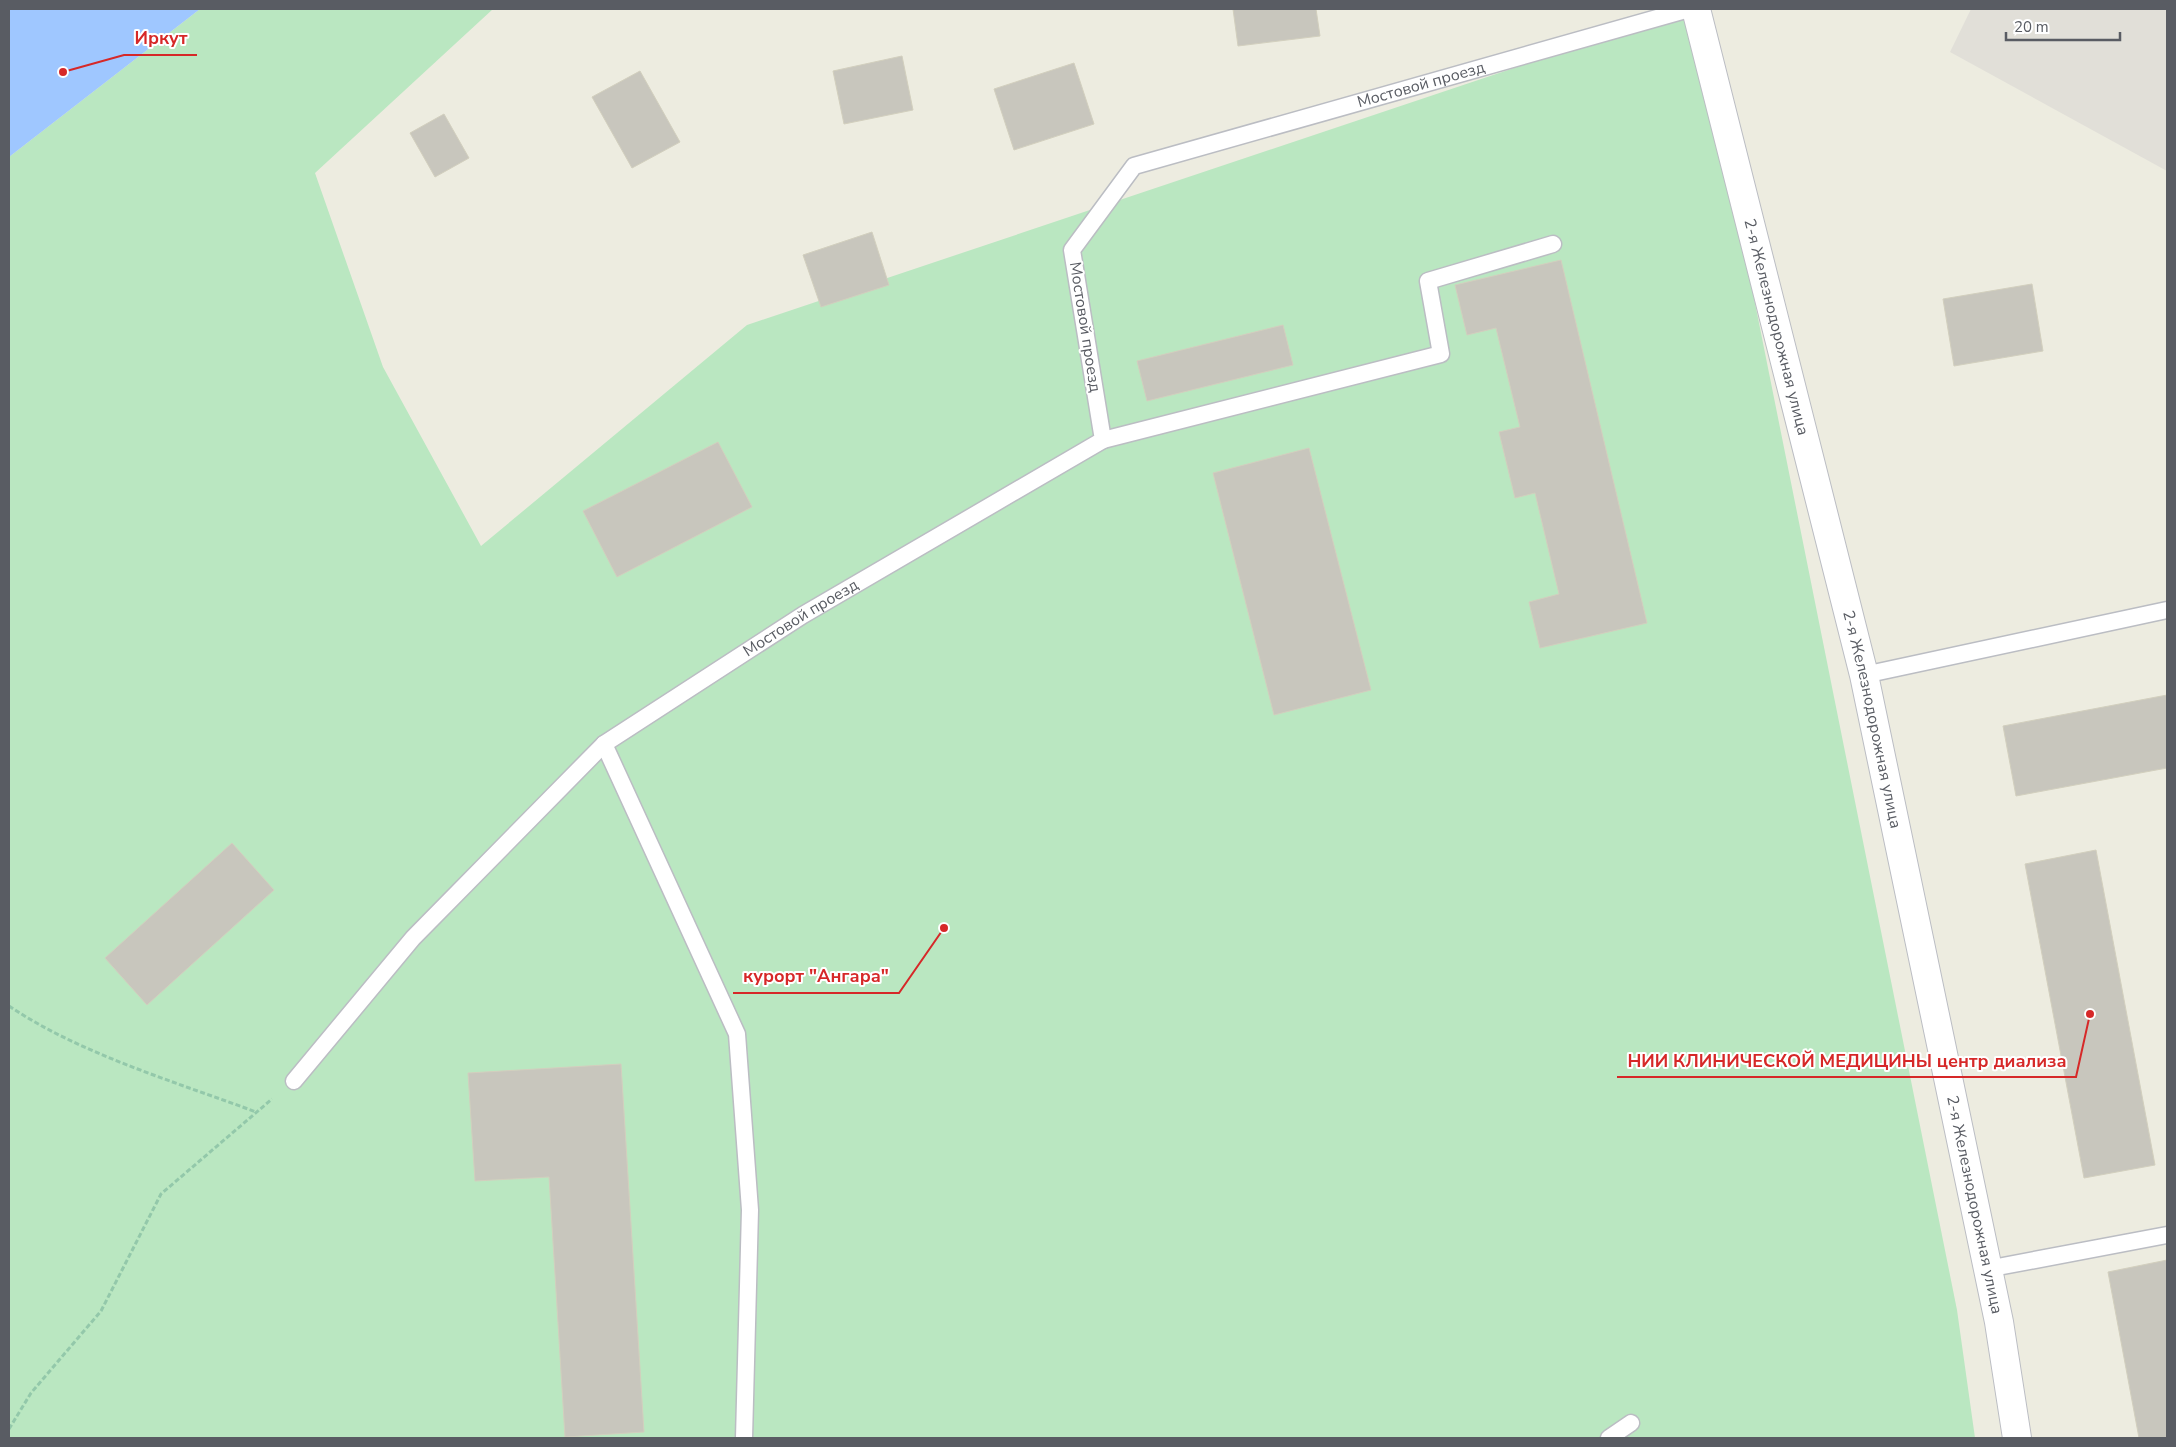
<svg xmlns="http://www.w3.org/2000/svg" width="2176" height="1447" font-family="'Nunito Sans',sans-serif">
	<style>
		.industrial { fill: #e1dfd8 }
		.green { fill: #bae7c1 }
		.water { fill: #9fc7ff }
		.building { fill: #c8c6bd; stroke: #d2cfbe }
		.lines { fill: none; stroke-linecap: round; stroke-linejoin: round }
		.lane-casing { stroke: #bbbdc3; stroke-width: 19 }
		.street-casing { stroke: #bbbdc3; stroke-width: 30 }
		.path { stroke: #93c8aa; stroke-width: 3; stroke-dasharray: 5 2.5; stroke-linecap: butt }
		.lane { stroke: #fff; stroke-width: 16 }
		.street { stroke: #fff; stroke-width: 28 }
		.labels { text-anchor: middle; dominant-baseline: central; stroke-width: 4; stroke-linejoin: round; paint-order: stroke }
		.street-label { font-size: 16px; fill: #595c63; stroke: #fff }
		.leader { fill: none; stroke: #d62828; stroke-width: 2 }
		.callout-dot { fill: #d62828; stroke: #fff; stroke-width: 2 }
		.callout-label { font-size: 18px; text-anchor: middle; font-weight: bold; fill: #d62828; stroke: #fff; stroke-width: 4; stroke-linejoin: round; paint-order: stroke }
	</style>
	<rect width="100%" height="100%" fill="#edece0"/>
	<path class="industrial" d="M1971 9H2167V171L1950 52Z"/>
	<path class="green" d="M200 9H493L315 173 383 367 481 546 747 325 1690 9H1696L1957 1310 1975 1438H9V157Z"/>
	<path class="water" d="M9 9H200L9 157Z"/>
	<path class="building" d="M1233 9H1316L1320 36 1238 46Z
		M902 56 913 110 844 124 833 71Z
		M1074 63 1094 124 1014 150 994 89Z
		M640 71 680 142 632 168 592 97Z
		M444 114 469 158 435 177 410 133Z
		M872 232 889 285 821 307 803 255Z
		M1561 260 1647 623 1540 648 1529 602 1559 594 1535 493 1515 498 1499 432 1520 427 1496 328 1467 335 1455 285Z
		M2032 284 2043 351 1954 366 1943 299Z
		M1283 325 1293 365 1147 401 1137 361Z
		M718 442 752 507 617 577 583 511Z
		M1309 448 1371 690 1274 715 1213 473Z
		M2167 695V768L2016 796 2003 726Z
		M232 843 274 890 147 1005 105 958Z
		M2096 850 2155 1165 2084 1178 2025 864Z
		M621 1064 644 1432 565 1437 549 1177 475 1181 468 1073Z
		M2167 1260V1438H2139L2108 1272Z"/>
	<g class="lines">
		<defs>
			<g id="lane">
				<path d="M1103 440 1441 354 1428 281 1553 244"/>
				<path d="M1864 675 2167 610"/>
				<path d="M604 744 737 1034 750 1210 744 1438"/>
				<path id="s1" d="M294 1081 413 938 604 744 803 615 1103 440 1072 250 1134 166 1689 9"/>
				<path d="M1987 1269 2167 1235"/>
				<path d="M1609 1438 1631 1423"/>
			</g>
			<g id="street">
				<path id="s2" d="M1696 9 1864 675 1999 1322 2017 1438"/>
			</g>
		</defs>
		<use href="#lane" class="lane-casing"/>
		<use href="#street" class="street-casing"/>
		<path class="path" d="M9 1006C80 1054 176 1082 256 1112
			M9 1429 31 1393 101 1311 161 1194 272 1099"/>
		<use href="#lane" class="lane"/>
		<use href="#street" class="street"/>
	</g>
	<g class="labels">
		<g class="street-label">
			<text stroke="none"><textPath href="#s1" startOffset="1638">Мостовой проезд</textPath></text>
			<text transform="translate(1085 327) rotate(81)">Мостовой проезд</text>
			<text stroke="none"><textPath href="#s2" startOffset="328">2-я Железнодорожная улица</textPath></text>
			<text stroke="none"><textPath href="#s1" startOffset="692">Мостовой проезд</textPath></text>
			<text stroke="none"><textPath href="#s2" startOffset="732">2-я Железнодорожная улица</textPath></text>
			<text stroke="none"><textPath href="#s2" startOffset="1228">2-я Железнодорожная улица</textPath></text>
		</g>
	</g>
	<path class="leader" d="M63 72L124 55H197M944 928L899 993H733M2090 1014L2076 1077H1617"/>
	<g class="callout-dot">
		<circle cx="63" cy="72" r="5"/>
		<circle cx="944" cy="928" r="5"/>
		<circle cx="2090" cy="1014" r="5"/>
	</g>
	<g class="callout-label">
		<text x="161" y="44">Иркут</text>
		<text x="816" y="982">курорт "Ангара"</text>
		<text x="1847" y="1067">НИИ КЛИНИЧЕСКОЙ МЕДИЦИНЫ центр диализа</text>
	</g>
	<rect width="2176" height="1447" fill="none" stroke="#595c63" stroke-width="20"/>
	<path d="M2006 32v8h114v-8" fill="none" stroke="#595c63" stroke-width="2.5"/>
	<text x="2014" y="32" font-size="15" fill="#595c63" stroke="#ffffff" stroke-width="4" paint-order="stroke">20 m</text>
</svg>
